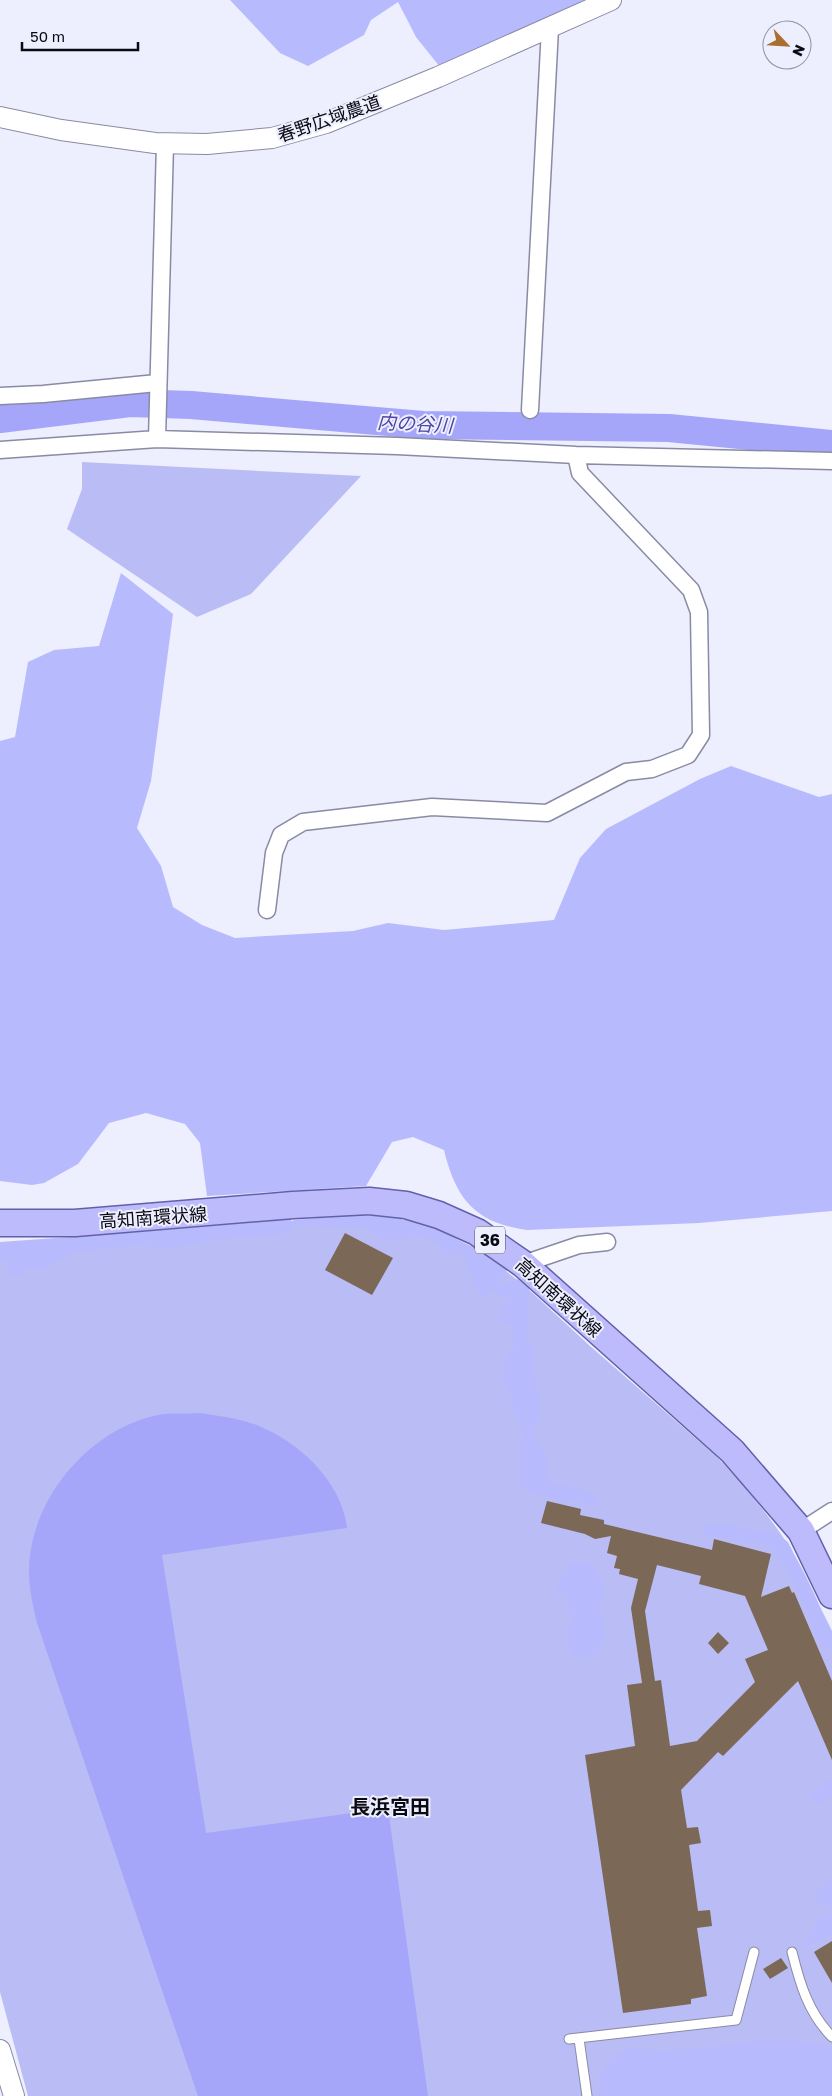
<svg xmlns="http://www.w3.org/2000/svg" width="832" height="2096" font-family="'Golos Text','Noto Sans JP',sans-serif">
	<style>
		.green { fill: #babcf5 }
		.forest { fill: #b8bafe }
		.water { fill: #a5a6f9 }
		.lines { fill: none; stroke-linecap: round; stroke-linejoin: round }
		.river { stroke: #a5a6f9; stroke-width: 28 }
		.building { fill: #7b6857; fill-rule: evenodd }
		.service-casing { stroke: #898ba3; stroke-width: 11 }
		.minor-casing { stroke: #898ba3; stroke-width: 19 }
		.tertiary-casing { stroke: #898ba3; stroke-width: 22 }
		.primary-casing { stroke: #6260a8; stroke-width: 29 }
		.service { stroke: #fff; stroke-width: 9 }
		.minor { stroke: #fff; stroke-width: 16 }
		.tertiary { stroke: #fff; stroke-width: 20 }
		.primary { stroke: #bdbbfb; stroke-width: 26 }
		.labels { text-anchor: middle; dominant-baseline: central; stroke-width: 4; stroke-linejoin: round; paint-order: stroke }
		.shield { fill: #edeefe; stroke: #4e4e5a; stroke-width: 1 }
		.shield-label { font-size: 16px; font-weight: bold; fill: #0a0a13 }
		.street-label { font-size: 18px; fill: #0a0a13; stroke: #edeefe }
		.water-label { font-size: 19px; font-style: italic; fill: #4d44a3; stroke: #edeefe }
		.quarter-label { font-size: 20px; font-weight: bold; fill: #0a0a13; stroke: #edeefe }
	</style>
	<rect width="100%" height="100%" fill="#edeefe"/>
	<path class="green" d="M82 462 361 476 251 594 197 617 67 529 82 489Z
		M351 1217 442 1232 483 1253 526 1287 590 1346 716 1456C753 1495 789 1538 811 1587 819 1603 825 1621 832 1637V2096H28L0 1992V1242Z"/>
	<path class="forest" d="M230 0H589L440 67 416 37 398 2 371 20 364 35 308 66 280 53Z
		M121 573 173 614 151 781 137 828 161 866 173 907 202 925 235 938 353 931 388 923 444 930 554 920 580 858 606 829 700 779 731 766 819 797 832 794V1211L699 1223 527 1230C476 1223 456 1200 444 1150L413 1137 392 1142 366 1186 207 1196 200 1143 185 1124 146 1113 109 1123 78 1164 44 1183 32 1185 0 1181V741L15 737 28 662 54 650 99 646Z
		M357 1215C385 1216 416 1219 442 1231 453 1236 462 1243 474 1247L478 1245 507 1270 505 1275 499 1277 500 1286 518 1279 529 1288C528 1300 529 1325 526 1333L534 1351 531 1372 535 1376 541 1413 532 1432C535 1442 541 1445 544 1453 549 1466 543 1472 553 1484 571 1487 589 1488 599 1505H587L576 1500 566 1503 545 1495 526 1492 520 1482C523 1465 515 1456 524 1439L516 1413 510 1409 512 1396C499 1379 503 1372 509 1353L514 1352 513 1325 503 1323 498 1318 500 1308 508 1302 507 1298H501L496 1291 491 1290 484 1299 474 1287 473 1273 468 1270 464 1254 446 1255 440 1252 442 1246C421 1228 400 1246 378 1237 372 1234 367 1228 362 1225 340 1231 316 1224 294 1224L293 1220Z
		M291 1219 294 1227 287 1232 274 1235 217 1239 171 1248 133 1245 97 1250H77L41 1269H26L23 1275 11 1277 8 1263 0 1260V1244Z
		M708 1524H725L764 1532H774L788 1542 832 1631V1648L825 1649 821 1646C808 1615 790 1566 766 1543L738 1542 718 1536 705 1535 700 1531Z
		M574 1562H590L604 1584 599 1610 603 1619 605 1635 597 1653 586 1659 571 1653 567 1629 572 1621 568 1601 557 1590 558 1580Z
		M832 1779V1797L818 1804 810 1799 812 1792Z
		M831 1879 832 1880V1906L818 1902 814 1893Z
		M830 1913 832 1914V1934L802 1949C810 1934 813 1919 830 1913Z
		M764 2040H791L832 2048V2096H599C596 2071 610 2062 627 2048 674 2053 718 2047 764 2040Z"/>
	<path class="water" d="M199 1413C219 1416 240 1418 259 1426 300 1443 342 1482 347 1528L162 1555 206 1833 388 1808 428 2096H198L37 1623C33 1606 29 1589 29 1570 30 1498 92 1425 164 1414 175 1413 187 1414 199 1413Z"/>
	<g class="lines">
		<path class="river" d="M0 419 130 403 191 405 423 425 669 428 832 444"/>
	</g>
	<path class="building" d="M345 1233 393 1258 372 1295 325 1270Z
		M547 1501 581 1509 580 1515 604 1520V1524L712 1550 714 1539 771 1554 761 1597 789 1586 792 1593 794 1592 832 1681V1760L798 1681 723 1756 718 1752 681 1790 687 1828 698 1827 701 1843 689 1845 698 1911 710 1910 712 1926 697 1928 707 1996 691 1999V2004L623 2013 585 1755 635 1746 627 1685 642 1683 631 1608 638 1579 619 1574 620 1569 614 1568 617 1556 607 1553 611 1536 595 1539 585 1534 541 1523ZM657 1565 701 1576 699 1584 745 1596 768 1650 745 1659 755 1682 697 1741 670 1746 661 1680 655 1681 645 1611Z
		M718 1632 729 1643 718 1654 708 1643Z
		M832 1941V1983L814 1952Z
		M781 1958 788 1968 770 1979 763 1969Z"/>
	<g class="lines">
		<defs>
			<path id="service" d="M792 1952C800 1984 808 2012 832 2037
				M569 2039 736 2020 754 1952
				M579 2039 587 2096"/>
			<path id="minor" d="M0 396 43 394 157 383
				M530 410 550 28
				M157 439 165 144
				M0 450 157 439 397 446 576 455 832 461
				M267 910 274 853 281 835 303 822 432 807 547 813 626 772 652 769 688 755 701 735 699 612 691 590 580 473 576 455
				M523 1264 579 1245 607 1242
				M801 1531 832 1511"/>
			<path id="tertiary" d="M0 117 61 130 155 143 207 144 272 138 326 123 438 77 611 0
				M0 2050 14 2096"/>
			<path id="primary" d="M0 1223H75L293 1205 369 1201 406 1205 439 1215 477 1232 523 1264 732 1451 801 1531 832 1595"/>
		</defs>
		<use href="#service" class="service-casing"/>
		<use href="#minor" class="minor-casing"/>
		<use href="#tertiary" class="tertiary-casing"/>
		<use href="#primary" class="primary-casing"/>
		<use href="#service" class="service"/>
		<use href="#minor" class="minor"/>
		<use href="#tertiary" class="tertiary"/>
		<use href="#primary" class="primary"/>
	</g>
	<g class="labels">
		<rect class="shield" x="475" y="1226.5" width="30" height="27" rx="4"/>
		<g class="shield-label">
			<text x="490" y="1240">36</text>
		</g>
		<g class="street-label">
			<text transform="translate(329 118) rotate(-19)">春野広域農道</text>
			<text transform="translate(153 1217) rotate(-4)">高知南環状線</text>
			<text transform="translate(559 1297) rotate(42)">高知南環状線</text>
		</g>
		<g class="water-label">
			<text transform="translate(415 423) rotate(3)">内の谷川</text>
		</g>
		<g class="quarter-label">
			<text x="390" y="1806">長浜宮田</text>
		</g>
	</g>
	<g transform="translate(787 45) rotate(115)"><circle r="24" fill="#edeefe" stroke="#9293a0"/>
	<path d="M0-4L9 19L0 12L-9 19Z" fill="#aa6f30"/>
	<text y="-8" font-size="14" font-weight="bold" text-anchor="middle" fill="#0a0a13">N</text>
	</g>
	<path d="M22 42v8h116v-8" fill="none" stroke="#0a0a13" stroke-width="2.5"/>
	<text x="30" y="42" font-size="15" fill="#0a0a13" stroke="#edeefe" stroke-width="4" paint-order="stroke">50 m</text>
</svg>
